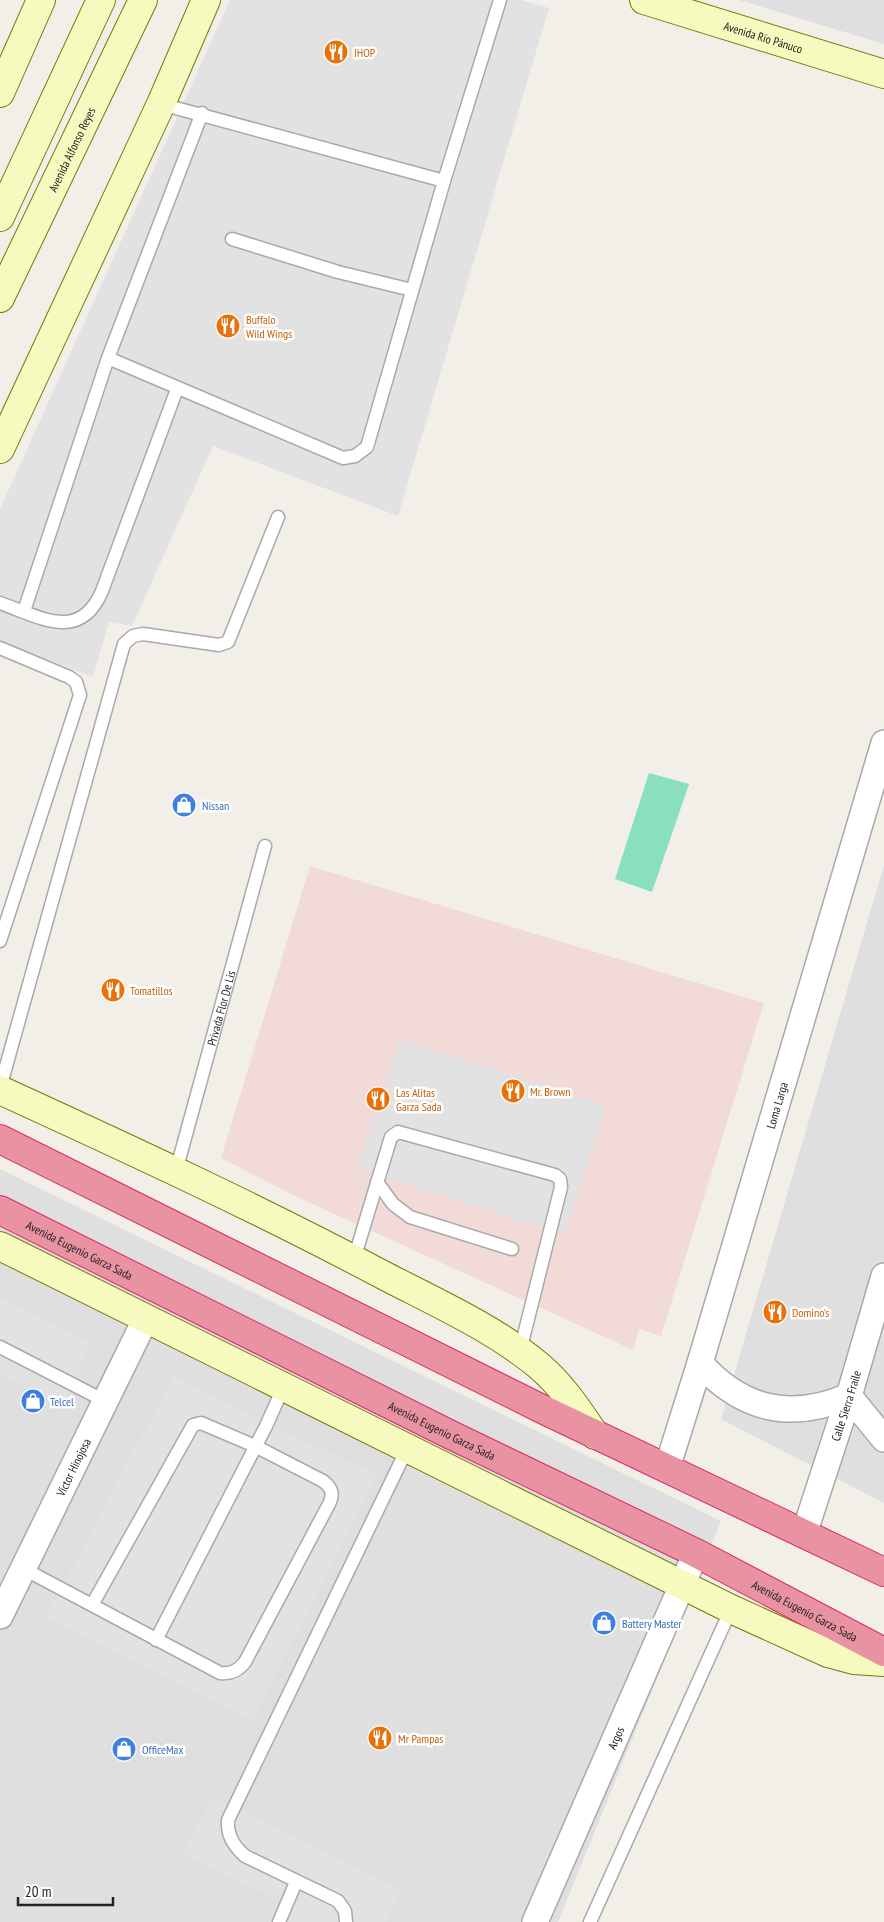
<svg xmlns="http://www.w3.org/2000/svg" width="884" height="1922" font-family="'PT Sans Narrow',sans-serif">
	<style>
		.residential { fill: #e0dfdf }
		.commercial { fill: #f2dad9 }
		.pitch { fill: #88e0be }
		.parking { fill: #e2e2e2 }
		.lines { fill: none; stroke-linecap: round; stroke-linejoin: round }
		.lane-casing { stroke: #a9a9a9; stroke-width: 15 }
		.street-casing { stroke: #a9a9a9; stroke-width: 28 }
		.secondary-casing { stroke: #707d05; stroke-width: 30 }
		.highway-casing { stroke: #dc2a67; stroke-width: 30 }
		.lane { stroke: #fff; stroke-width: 12 }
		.street { stroke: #fff; stroke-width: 25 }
		.secondary { stroke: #f7fabf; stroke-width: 28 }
		.highway { stroke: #e892a2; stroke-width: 28 }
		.labels { text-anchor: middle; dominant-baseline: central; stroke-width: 5; stroke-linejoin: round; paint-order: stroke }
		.street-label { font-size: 12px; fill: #222; stroke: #fff }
		.food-label { font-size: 12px; fill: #c56008; stroke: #fff; text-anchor: start }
		.shop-label { font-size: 12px; fill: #366cbe; stroke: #fff; text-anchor: start }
	</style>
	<rect width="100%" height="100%" fill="#f2efe9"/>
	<path class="residential" d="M739 0H884V44Z
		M884 865V1503L721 1419Z
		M0 1169 721 1521 558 1922H0Z"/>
	<path class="commercial" d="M310 866 764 1003 661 1336 639 1329 633 1350 297 1197 221 1158Z"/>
	<path class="pitch" d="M649 773 689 784 652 892 615 879Z"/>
	<path class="parking" d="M230 0H521L549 8 398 516 213 446 132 626 109 622 93 677 0 641V509Z
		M400 1039 606 1106 564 1235 357 1168Z
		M0 1297 92 1343 61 1406 0 1374Z
		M173 1377 376 1475 252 1721 46 1617Z
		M213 1797 400 1891 386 1922H269L280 1900 184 1854Z"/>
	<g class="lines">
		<defs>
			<g id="lane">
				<path d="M161 104 444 181"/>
				<path d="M232 239 338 272 412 290"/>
				<path d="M108 358 202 113"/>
				<path d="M0 603C40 617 80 643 102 591L177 389"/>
				<path d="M24 611 108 358 343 458 355 456 367 447 444 181 500 0"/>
				<path d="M0 648 69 677 76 682 80 695 0 941"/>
				<path d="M0 1088 124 644 133 636 143 634 219 645 228 642 278 517"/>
				<path id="s1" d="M176 1171 265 846"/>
				<path d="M377 1182 393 1204 410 1217 512 1249"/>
				<path d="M354 1259 391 1137 398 1132 555 1175 560 1179 561 1187 520 1351"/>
				<path d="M0 1347 105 1401"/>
				<path d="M24 1569 220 1673C231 1674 238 1671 245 1662L329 1504C334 1494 332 1488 323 1481L255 1446 201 1423 193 1425 92 1605"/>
				<path d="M156 1640 266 1426 284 1386"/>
				<path d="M279 1922 296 1882"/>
				<path d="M346 1922 345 1911 338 1901 245 1856C234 1846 227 1836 228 1820L407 1449"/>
				<path d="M590 1922 731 1609"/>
			</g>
			<g id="street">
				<path d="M700 1363C742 1410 791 1421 849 1396L884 1439"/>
				<path id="s2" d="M667 1468 700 1363 884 743"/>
				<path id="s3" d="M804 1534 849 1396 884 1276"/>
				<path id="s4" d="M0 1616 146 1318"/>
				<path id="s5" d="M535 1922 696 1553"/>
			</g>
			<g id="secondary">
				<path id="s6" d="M644 0 884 74"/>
				<path d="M0 93 41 0"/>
				<path d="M0 217 101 0"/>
				<path id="s7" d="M0 298 143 0"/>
				<path d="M0 449 161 104 206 0"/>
				<path d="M0 1090C129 1149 259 1209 385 1276 437 1303 493 1328 538 1365 562 1385 578 1410 595 1435"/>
				<path d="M0 1246 731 1609 828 1653 854 1660 884 1662"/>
			</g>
			<g id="highway">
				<path d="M0 1139 540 1408 884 1572"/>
				<path id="s8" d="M0 1210 451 1435 696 1553 884 1652"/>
			</g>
		</defs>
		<use href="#lane" class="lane-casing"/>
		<use href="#street" class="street-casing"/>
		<use href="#secondary" class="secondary-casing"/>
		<use href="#highway" class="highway-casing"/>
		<use href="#lane" class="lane"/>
		<use href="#street" class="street"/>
		<use href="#secondary" class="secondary"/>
		<use href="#highway" class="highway"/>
	</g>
	<defs>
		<symbol id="restaurant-disc" viewBox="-11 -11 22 22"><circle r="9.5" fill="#e8710a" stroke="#fff"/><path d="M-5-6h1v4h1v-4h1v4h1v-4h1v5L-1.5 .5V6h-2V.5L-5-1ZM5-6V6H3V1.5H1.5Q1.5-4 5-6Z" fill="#fff"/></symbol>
		<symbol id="shop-disc" viewBox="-11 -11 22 22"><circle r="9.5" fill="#3f7fe0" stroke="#fff"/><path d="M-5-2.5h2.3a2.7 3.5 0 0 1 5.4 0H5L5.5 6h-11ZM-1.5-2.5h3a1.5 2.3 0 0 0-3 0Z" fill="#fff"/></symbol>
	</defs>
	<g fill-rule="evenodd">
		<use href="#restaurant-disc" x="322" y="38" width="28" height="28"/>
		<use href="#restaurant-disc" x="214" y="312" width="28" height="28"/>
		<use href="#shop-disc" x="170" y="791" width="28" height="28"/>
		<use href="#restaurant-disc" x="99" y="976" width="28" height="28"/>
		<use href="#restaurant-disc" x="499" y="1077" width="28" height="28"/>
		<use href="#restaurant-disc" x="364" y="1085" width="28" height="28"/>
		<use href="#restaurant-disc" x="761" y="1298" width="28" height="28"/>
		<use href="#shop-disc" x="19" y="1387" width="28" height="28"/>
		<use href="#shop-disc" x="590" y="1609" width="28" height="28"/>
		<use href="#restaurant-disc" x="366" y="1724" width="28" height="28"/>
		<use href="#shop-disc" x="110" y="1735" width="28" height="28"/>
	</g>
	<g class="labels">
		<g class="street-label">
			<text stroke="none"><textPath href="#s6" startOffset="125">Avenida Río Pánuco</textPath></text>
			<text stroke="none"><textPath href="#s7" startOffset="165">Avenida Alfonso Reyes</textPath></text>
			<text stroke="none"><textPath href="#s1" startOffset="169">Privada Flor De Lis</textPath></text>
			<text stroke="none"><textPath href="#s2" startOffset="379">Loma Larga</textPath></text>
			<text stroke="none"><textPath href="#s8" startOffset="89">Avenida Eugenio Garza Sada</textPath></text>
			<text stroke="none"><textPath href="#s3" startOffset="135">Calle Sierra Fraile</textPath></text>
			<text stroke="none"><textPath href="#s8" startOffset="494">Avenida Eugenio Garza Sada</textPath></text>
			<text stroke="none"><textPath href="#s4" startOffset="166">Víctor Hinojosa</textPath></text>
			<text stroke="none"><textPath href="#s8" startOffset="899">Avenida Eugenio Garza Sada</textPath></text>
			<text stroke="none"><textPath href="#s5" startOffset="201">Argos</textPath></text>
		</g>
		<g class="food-label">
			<text x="354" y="52">IHOP</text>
			<text x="246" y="319">Buffalo<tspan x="246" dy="14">Wild Wings</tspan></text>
			<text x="130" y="990">Tomatillos</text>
			<text x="530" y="1091">Mr. Brown</text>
			<text x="396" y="1092">Las Alitas<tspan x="396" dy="14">Garza Sada</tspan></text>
			<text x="792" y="1312">Domino's</text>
			<text x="398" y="1738">Mr Pampas</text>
		</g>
		<g class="shop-label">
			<text x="202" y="805">Nissan</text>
			<text x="50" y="1401">Telcel</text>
			<text x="622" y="1623">Battery Master</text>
			<text x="142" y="1749">OfficeMax</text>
		</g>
	</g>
	<path d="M18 1897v8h95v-8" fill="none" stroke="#222222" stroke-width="2.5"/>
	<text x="25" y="1897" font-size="15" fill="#222222" stroke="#ffffff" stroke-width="4" paint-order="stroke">20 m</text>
</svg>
